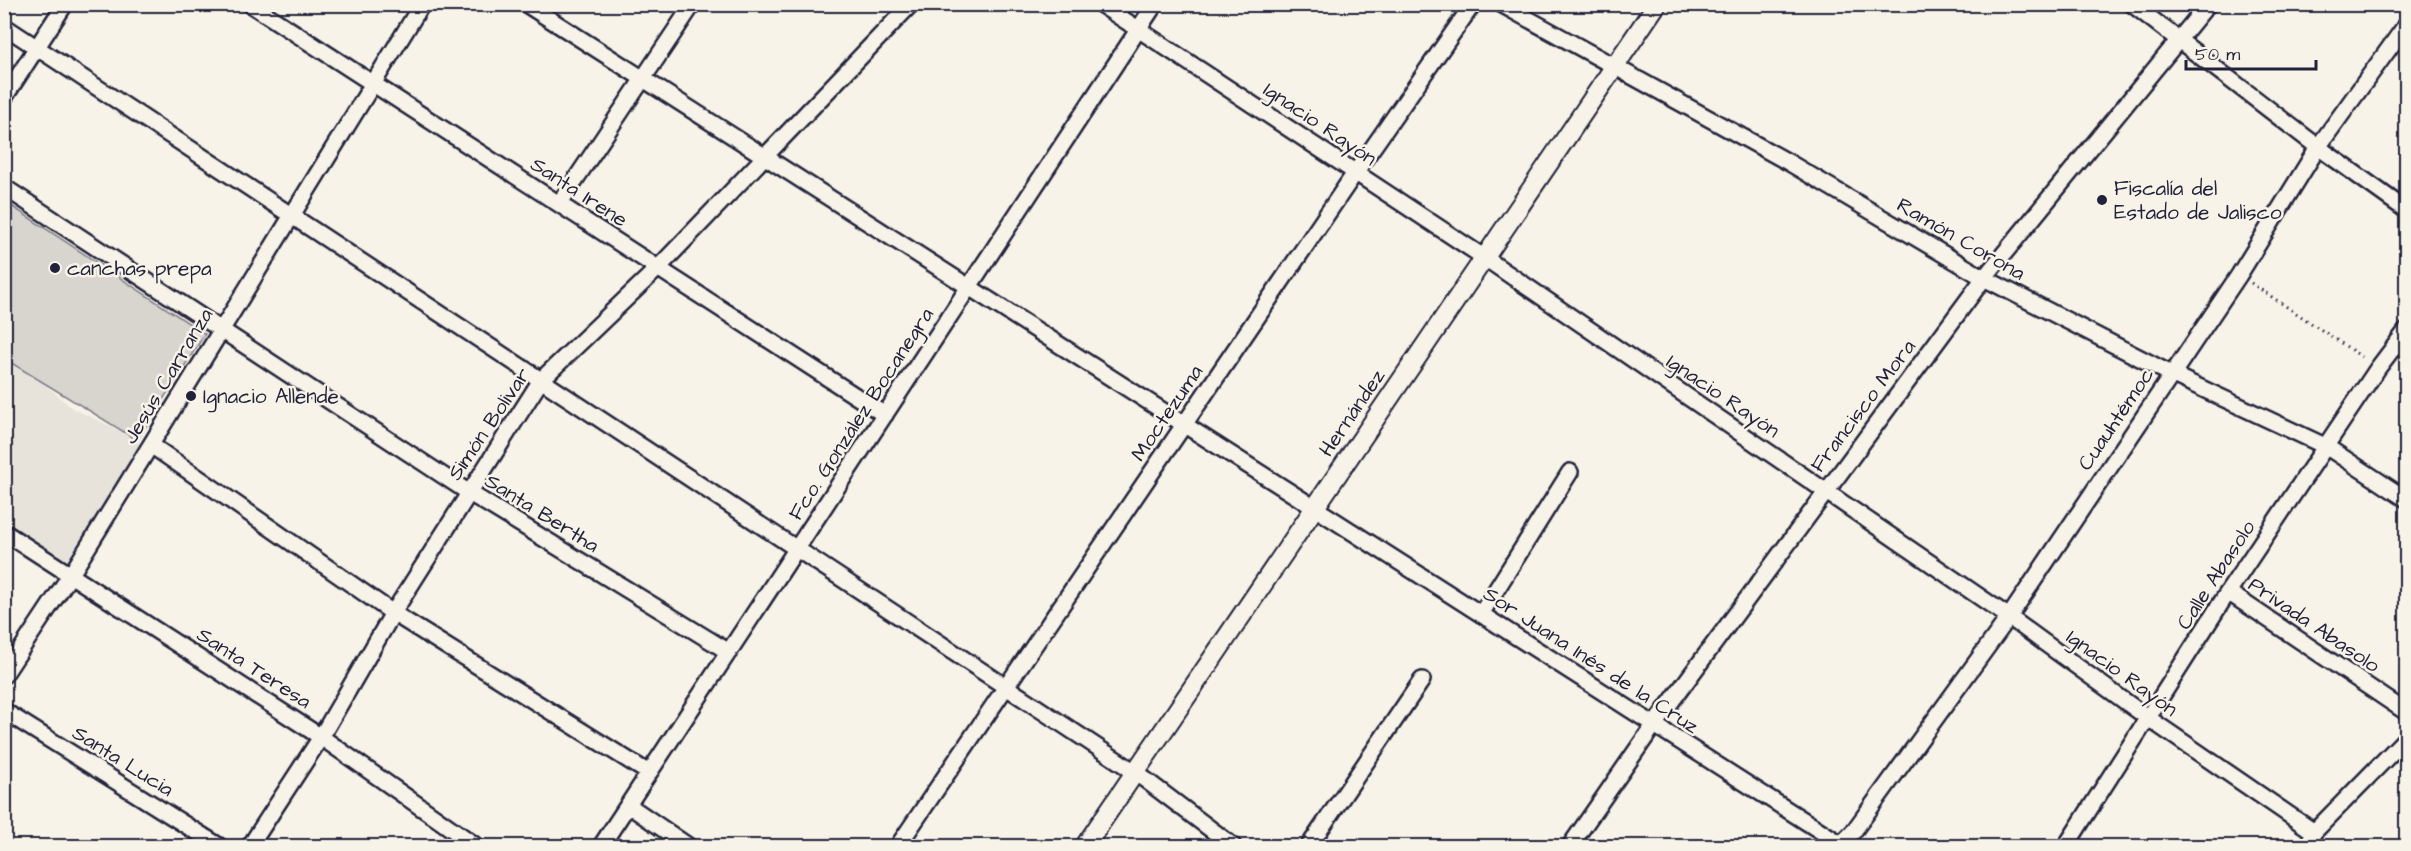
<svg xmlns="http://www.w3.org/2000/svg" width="2411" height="851" font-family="'Architects Daughter',sans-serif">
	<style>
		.built { fill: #e7e3db }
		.green { fill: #d8d5cf; stroke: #7d7c85; stroke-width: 1.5 }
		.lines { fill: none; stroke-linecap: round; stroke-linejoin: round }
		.minor-casing { stroke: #22223b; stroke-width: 20 }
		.tertiary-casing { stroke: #22223b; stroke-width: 22 }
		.path { stroke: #22223b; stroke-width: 3; stroke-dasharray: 1.5 4.5; stroke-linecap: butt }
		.minor { stroke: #f7f3e8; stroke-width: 15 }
		.tertiary { stroke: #f7f3e8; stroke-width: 18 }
		.poi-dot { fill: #22223b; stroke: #f7f3e8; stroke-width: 2 }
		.labels { text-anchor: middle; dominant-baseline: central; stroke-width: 5; stroke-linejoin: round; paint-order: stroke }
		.street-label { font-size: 21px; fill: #22223b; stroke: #f7f3e8 }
		.poi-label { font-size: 21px; fill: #22223b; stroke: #f7f3e8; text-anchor: start }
	</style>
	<rect width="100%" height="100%" fill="#f7f3e8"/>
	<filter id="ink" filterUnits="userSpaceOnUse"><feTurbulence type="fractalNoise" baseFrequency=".0167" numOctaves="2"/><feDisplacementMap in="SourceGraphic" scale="12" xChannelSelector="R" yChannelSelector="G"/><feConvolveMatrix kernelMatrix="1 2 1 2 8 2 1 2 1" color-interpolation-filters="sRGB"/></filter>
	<g filter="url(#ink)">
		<path class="built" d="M4 359 41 381 72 408 127 434 137 440 139 445 75 568 5 521Z"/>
		<path class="green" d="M4 201 205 334 137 440 5 359Z"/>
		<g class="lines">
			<defs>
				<path id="minor" d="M250 4 885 415
					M526 4 1844 846
					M1100 4 1485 258 2009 617 2148 718 2314 832
					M1501 4 1788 162 1984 278 2171 374 2327 447 2406 499
					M2132 4 2318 147 2406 210
					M4 26 1135 772 1233 846
					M4 98 65 4
					M4 187 468 492 729 652
					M559 204 693 4
					M151 445 393 613 649 773
					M4 532 321 737 476 846
					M2228 592 2406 712
					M1481 614 1570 472
					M4 675 75 568 422 4
					M4 711 219 846
					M628 805 688 846
					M250 846 321 737 393 613 541 380 658 268 911 4
					M601 846 1155 4
					M898 846 1355 173 1473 4
					M1309 846 1422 680
					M1570 846 1654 725 1984 278 2208 4
					M1839 846 1853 832 2009 617 2239 275 2318 147 2406 25
					M2066 846 2228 592 2378 368 2406 331
					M2307 846 2314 832 2406 738"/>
				<path id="tertiary" d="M1085 846 1657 4"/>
			</defs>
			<use href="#minor" class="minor-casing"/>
			<use href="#tertiary" class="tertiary-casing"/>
			<path class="path" d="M2251 283 2365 359"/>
			<use href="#minor" class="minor"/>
			<use href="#tertiary" class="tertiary"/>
		</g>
	</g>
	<g class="poi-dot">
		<circle cx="2102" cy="200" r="6"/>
		<circle cx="55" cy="268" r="6"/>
		<circle cx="191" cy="396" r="6"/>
	</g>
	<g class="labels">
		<g class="street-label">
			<text transform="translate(1320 124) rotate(34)">Ignacio Rayón</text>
			<text transform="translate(579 192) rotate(33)">Santa Irene</text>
			<text transform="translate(1961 239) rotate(30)">Ramón Corona</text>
			<text transform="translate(168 376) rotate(-59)">Jesús Carranza</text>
			<text transform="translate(1723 396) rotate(34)">Ignacio Rayón</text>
			<text transform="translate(1863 406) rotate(-53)">Francisco Mora</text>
			<text transform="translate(1167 413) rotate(-56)">Moctezuma</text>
			<text transform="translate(1352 413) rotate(-56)">Hernández</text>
			<text transform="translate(861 414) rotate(-57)">Fco. González Bocanegra</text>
			<text transform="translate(2116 419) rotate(-56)">Cuauhtémoc</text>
			<text transform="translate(489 424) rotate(-56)">Simón Bolivar</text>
			<text transform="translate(542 513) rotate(32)">Santa Bertha</text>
			<text transform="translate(2216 575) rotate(-57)">Calle Abasolo</text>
			<text transform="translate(2314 625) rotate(34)">Privada Abasolo</text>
			<text transform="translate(1591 660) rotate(33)">Sor Juana Inés de la Cruz</text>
			<text transform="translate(254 668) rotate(33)">Santa Teresa</text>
			<text transform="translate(2122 673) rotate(36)">Ignacio Rayón</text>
			<text transform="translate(123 761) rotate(32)">Santa Lucia</text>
		</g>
		<g class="poi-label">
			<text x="2114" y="188">Fiscalía del<tspan x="2114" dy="24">Estado de Jalisco</tspan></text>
			<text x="67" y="268">canchas prepa</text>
			<text x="203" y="396">Ignacio Allende</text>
		</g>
	</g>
	<rect width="2411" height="851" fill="none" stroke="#f7f3e8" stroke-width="24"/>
	<rect x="12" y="12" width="2387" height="827" fill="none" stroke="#22223b" stroke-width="2" filter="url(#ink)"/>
	<path d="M2186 60v9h130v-9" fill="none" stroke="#22223b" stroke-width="3"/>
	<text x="2195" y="60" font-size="18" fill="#22223b" stroke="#f7f3e8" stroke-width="4.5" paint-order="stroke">50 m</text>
</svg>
